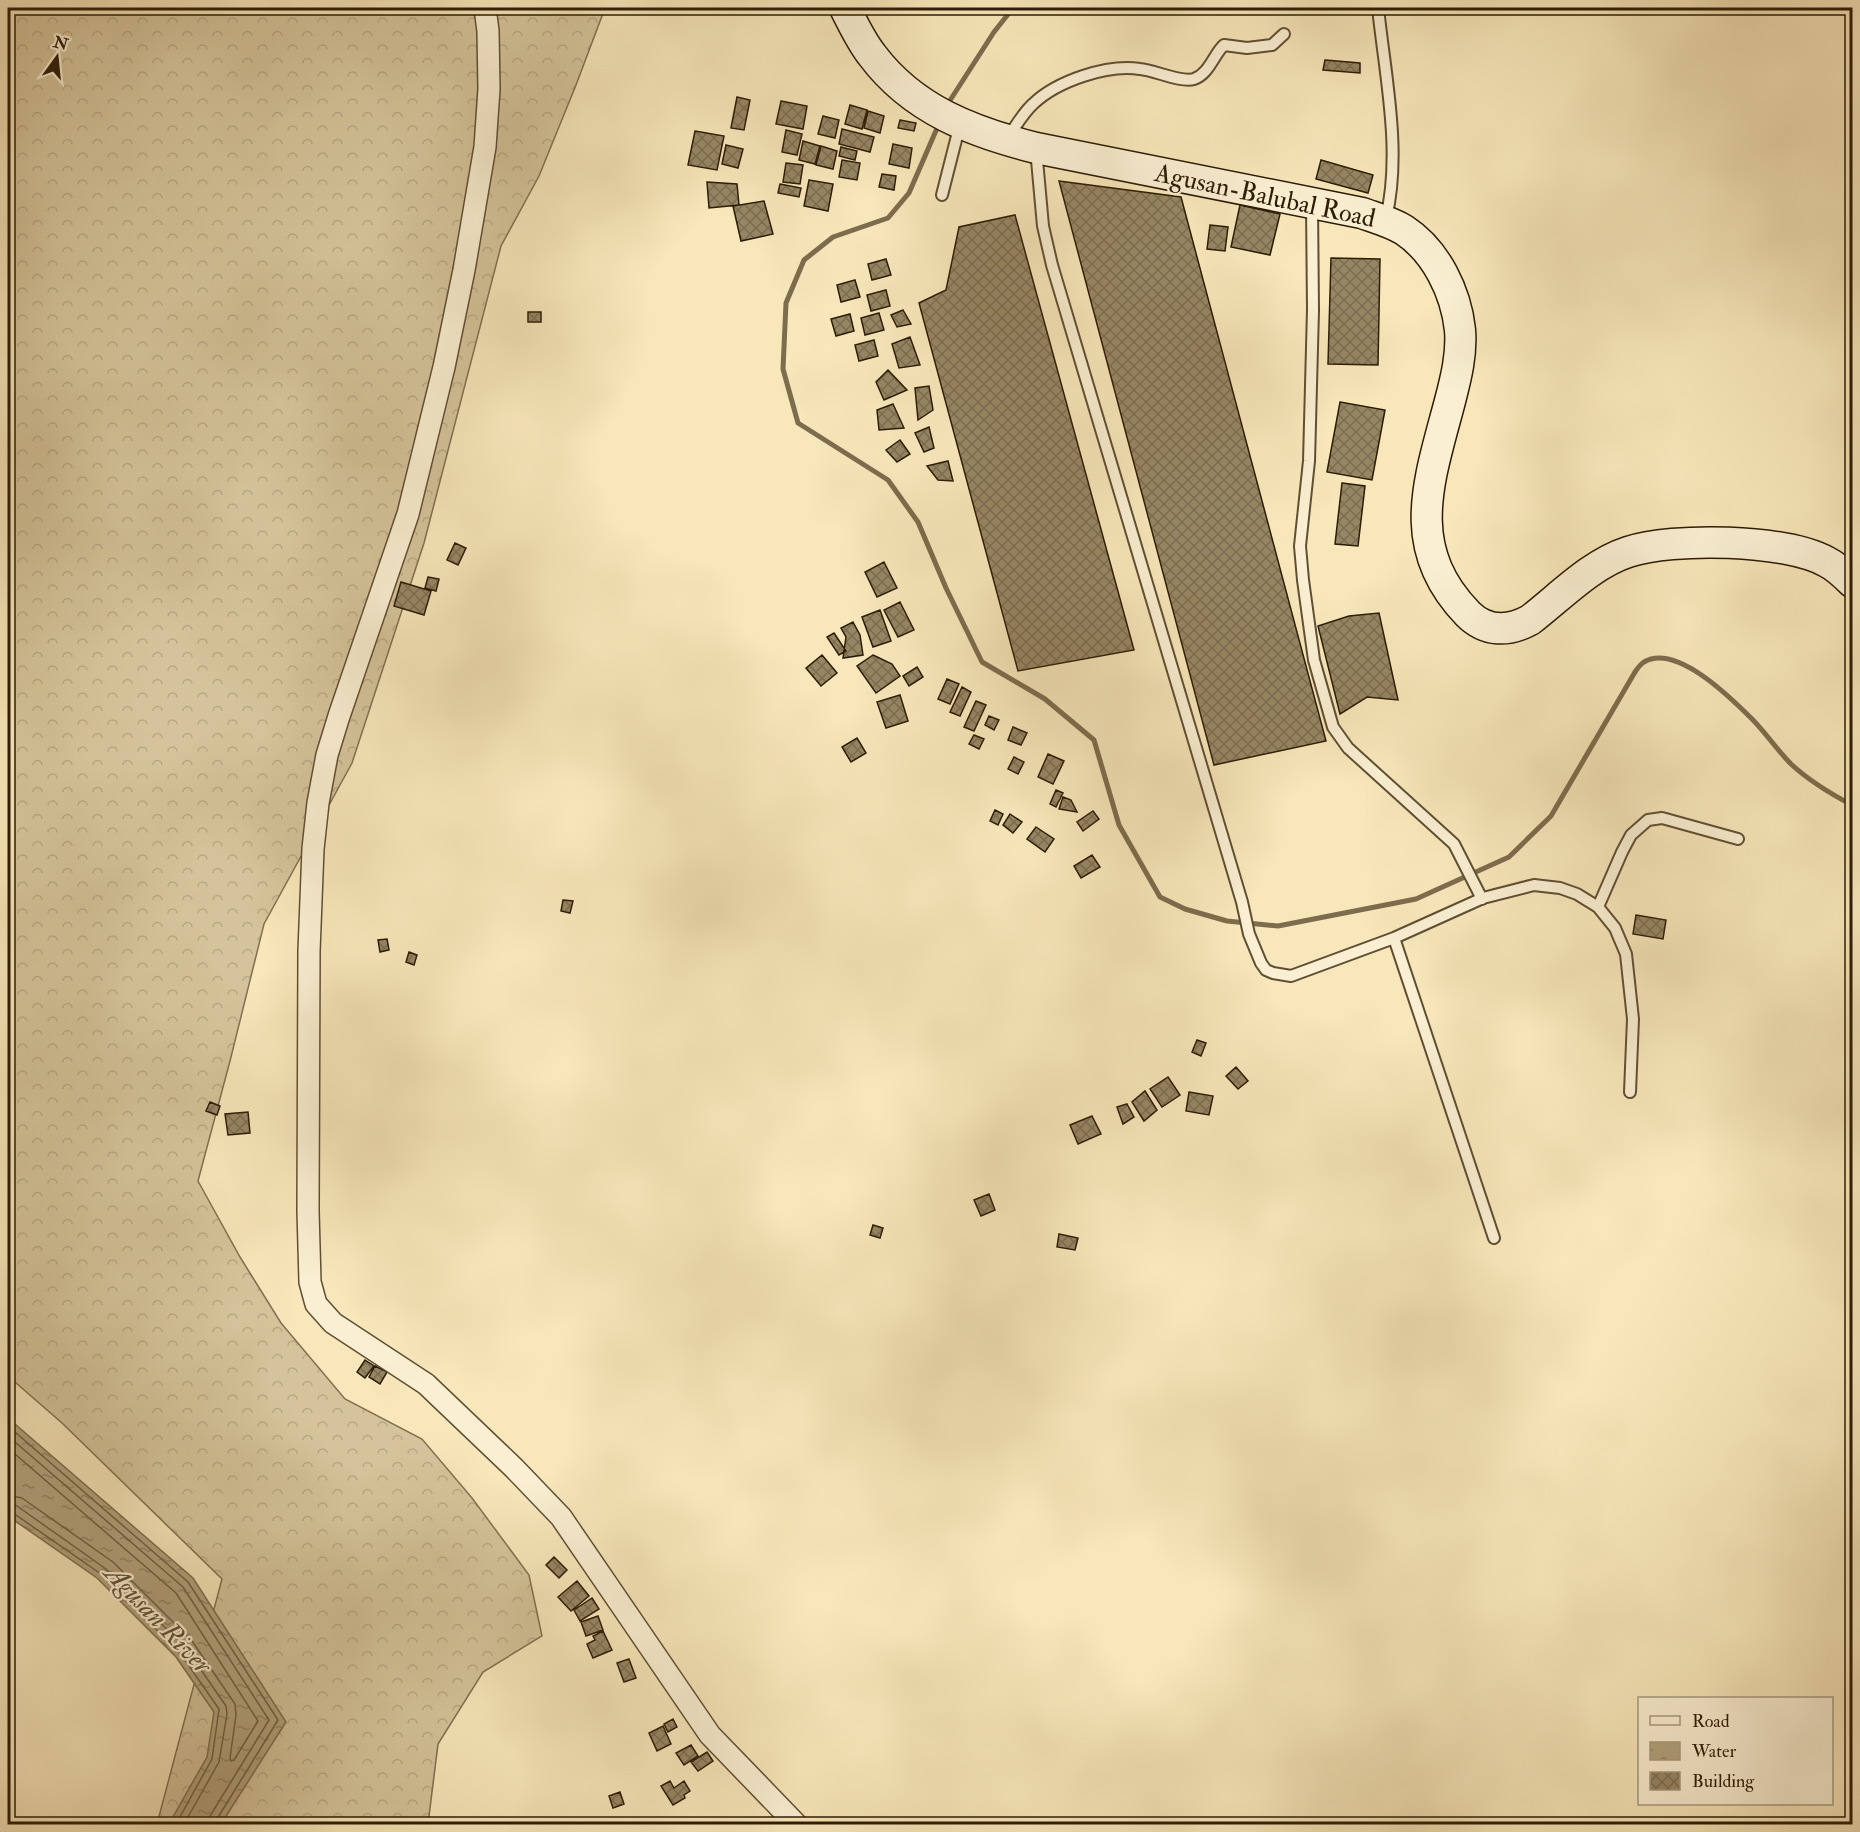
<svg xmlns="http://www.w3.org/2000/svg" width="1860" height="1832" font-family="'IM FELL Double Pica',serif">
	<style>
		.forest { fill: url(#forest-crowns); stroke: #817050; stroke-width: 1.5 }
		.water { fill: url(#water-ripples); stroke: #7d6c4d; stroke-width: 1.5 }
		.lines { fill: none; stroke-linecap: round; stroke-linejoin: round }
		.shore { stroke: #705f42; stroke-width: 1.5 }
		.stream { stroke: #7d6c4d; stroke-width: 5 }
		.building { fill: url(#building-cross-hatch); stroke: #2d1c06; stroke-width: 1.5 }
		.service-casing { stroke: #604f33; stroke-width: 14 }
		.minor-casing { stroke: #604f33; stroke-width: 24 }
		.secondary-casing { stroke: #2d1c06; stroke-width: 33 }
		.service { stroke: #faefd2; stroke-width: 10 }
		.minor { stroke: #faefd2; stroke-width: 21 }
		.secondary { stroke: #faefd2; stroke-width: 30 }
		.labels { text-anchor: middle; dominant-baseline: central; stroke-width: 4.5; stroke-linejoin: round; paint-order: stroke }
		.street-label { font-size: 26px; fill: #2d1c06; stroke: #faefd2 }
		.water-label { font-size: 27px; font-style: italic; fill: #625236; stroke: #faefd2 }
	</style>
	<defs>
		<pattern id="forest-crowns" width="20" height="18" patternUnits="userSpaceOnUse" patternTransform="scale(1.5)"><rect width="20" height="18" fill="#d5c49b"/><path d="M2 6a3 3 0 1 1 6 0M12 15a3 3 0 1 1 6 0" fill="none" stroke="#b7a884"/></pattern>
		<pattern id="water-ripples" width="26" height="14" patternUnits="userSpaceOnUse" patternTransform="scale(1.5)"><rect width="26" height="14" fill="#b2a27d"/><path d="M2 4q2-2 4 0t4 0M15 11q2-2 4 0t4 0" fill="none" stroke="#918364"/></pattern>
		<pattern id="building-cross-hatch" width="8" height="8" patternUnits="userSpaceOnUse" patternTransform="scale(1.5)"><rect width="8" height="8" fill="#968664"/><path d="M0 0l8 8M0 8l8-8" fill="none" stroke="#7b6d50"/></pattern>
	</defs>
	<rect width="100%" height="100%" fill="#f7e7ba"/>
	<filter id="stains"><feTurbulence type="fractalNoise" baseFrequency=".00333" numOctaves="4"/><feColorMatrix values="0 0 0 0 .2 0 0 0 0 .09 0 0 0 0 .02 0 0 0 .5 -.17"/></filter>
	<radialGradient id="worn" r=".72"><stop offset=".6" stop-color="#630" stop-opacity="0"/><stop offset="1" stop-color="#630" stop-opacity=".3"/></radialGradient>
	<path class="forest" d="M8 8H605L576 85 539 176 501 246 424 543 352 763 264 924 230 1061 198 1181 240 1257 281 1323 345 1399 422 1439 472 1498 529 1575 542 1636 483 1672 438 1744 428 1824H157L222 1579 62 1423 8 1376Z"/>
	<path class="water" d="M8 1418 193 1578 286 1722 221 1824H169L207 1757 214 1712 176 1657 97 1578 8 1516Z"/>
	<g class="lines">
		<path class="shore" d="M8 1426 188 1582 278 1720 217 1819 216 1824
			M8 1436 183 1587 269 1720 210 1816 209 1824
			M8 1448 176 1593 258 1721 234 1760 231 1761 230 1758 236 1715 235 1704 192 1641 113 1562 22 1498 8 1495
			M8 1504 17 1506 106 1569 186 1648 226 1706 227 1714 219 1762 184 1824
			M8 1511 13 1513 101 1574 180 1653 219 1709 212 1759 176 1824"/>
		<path class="stream" d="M949 102 994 32 1013 8
			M938 126 909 193 888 218 833 237 804 260 786 303 783 369 798 423 888 480 918 522 946 588 982 662 1045 699 1094 740 1119 825 1160 897 1185 909 1227 921 1278 926 1416 899 1509 857 1551 816 1635 672C1637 669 1641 664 1644 662 1676 643 1731 698 1752 719 1766 733 1777 750 1791 764 1807 779 1833 795 1852 805"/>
	</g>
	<path class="building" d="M1325 60 1360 63V73L1323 70Z
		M737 97 750 100 744 130 731 128Z
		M781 101 807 106 803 129 776 124Z
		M850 105 867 110 862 129 845 124Z
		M868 111 884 116 880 133 864 128Z
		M823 116 839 120 835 138 818 134Z
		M900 120 916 123 914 131 898 128Z
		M842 129 874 137 870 152 839 144Z
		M786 130 802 134 797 155 782 152Z
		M695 131 724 136 717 170 688 165Z
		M803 141 820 146 815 164 799 160Z
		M893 144 912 148 909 168 889 164Z
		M726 145 743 149 738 168 722 164Z
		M821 146 837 151 833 169 816 165Z
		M841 147 857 151 855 160 839 156Z
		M842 160 860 163 857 180 839 177Z
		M1321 160 1373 175 1368 193 1316 179Z
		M786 163 803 165 800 184 783 182Z
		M882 174 896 176 894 190 879 187Z
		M809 180 833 184 828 211 804 206Z
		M1059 181 1181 197 1326 741 1214 765Z
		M707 182 737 184 739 205 709 208Z
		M780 184 801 188 799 197 778 193Z
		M764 201 773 234 741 241 733 206Z
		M1240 205 1280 214 1270 255 1231 247Z
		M1015 215 1134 650 1018 671 919 303 946 290 959 227Z
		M1210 225 1228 227 1225 251 1207 249Z
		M1331 258 1380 259 1378 365 1328 364Z
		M886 259 891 275 872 280 868 264Z
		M855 280 860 297 841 302 837 285Z
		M886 290 890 306 871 311 867 295Z
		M903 310 911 324 897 327 891 315Z
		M528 312H541V322H528Z
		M879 313 884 330 865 335 861 318Z
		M850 314 854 331 836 336 831 319Z
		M910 337 920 365 899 368 892 344Z
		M874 340 878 356 859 361 855 345Z
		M888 370 907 390 884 400 876 382Z
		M929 386 933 410 918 420 915 388Z
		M1340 402 1385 410 1372 480 1327 472Z
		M893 404 904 428 879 430 877 410Z
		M929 427 934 448 924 452 915 433Z
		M900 440 910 454 897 462 886 450Z
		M948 461 953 481 938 480 927 466Z
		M1342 483 1365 486 1358 546 1335 544Z
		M455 543 466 548 458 565 447 560Z
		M884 562 897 588 877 597 865 572Z
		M428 577 439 579 436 591 425 588Z
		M401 582 431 591 424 615 394 606Z
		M900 602 914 630 898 637 884 610Z
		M880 610 891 641 873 647 862 617Z
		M1379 613 1398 700 1367 697 1340 714 1318 626 1349 616Z
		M853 622 860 635 863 655 843 658 846 637 841 628Z
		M834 633 846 651 839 655 827 637Z
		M822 655 837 673 821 686 806 668Z
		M873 655 892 664 900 676 876 693 857 666Z
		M917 667 923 677 909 686 903 676Z
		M947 679 959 684 950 704 938 699Z
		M962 687 971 692 960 716 950 712Z
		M900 695 908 721 886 728 877 702Z
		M976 701 986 705 974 731 964 727Z
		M989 716 999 720 994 730 985 725Z
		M1013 727 1027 733 1021 745 1008 740Z
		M974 735 984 739 979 749 969 744Z
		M857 738 866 753 851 762 842 747Z
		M1048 754 1064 761 1053 784 1038 777Z
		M1014 757 1024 762 1018 774 1008 769Z
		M1056 790 1063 793 1056 807 1050 804Z
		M1063 797 1071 800 1077 812 1059 809Z
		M995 810 1003 814 998 825 990 821Z
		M1093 811 1099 819 1083 831 1077 822Z
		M1010 814 1022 822 1013 833 1003 825Z
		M1036 827 1054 839 1045 852 1027 839Z
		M1092 855 1100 867 1081 878 1074 866Z
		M563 900 573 901 570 913 561 911Z
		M1636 915 1666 920 1663 939 1633 934Z
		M387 939 389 950 380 952 378 940Z
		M409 952 417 955 414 965 406 962Z
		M1197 1040 1206 1043 1201 1056 1192 1052Z
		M1236 1067 1248 1081 1238 1089 1226 1076Z
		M1168 1077 1180 1095 1162 1107 1150 1089Z
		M1145 1091 1157 1110 1144 1121 1132 1102Z
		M1189 1092 1213 1096 1209 1115 1186 1111Z
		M210 1102 220 1106 217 1115 206 1111Z
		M1127 1104 1134 1117 1123 1124 1117 1107Z
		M248 1112 250 1133 228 1135 225 1114Z
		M1092 1116 1101 1134 1078 1144 1070 1125Z
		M989 1194 995 1210 981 1216 974 1200Z
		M873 1225 883 1228 880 1238 870 1235Z
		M1059 1234 1078 1238 1075 1250 1057 1247Z
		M365 1360 374 1366 365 1378 357 1372Z
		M375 1366 387 1372 380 1384 369 1377Z
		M554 1557 567 1570 559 1578 546 1565Z
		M577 1581 589 1596 571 1611 558 1597Z
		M592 1598 599 1609 580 1621 574 1610Z
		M598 1616 603 1630 586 1636 581 1622Z
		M603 1631 612 1650 593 1658 587 1644 595 1640 593 1636Z
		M629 1659 636 1678 624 1682 617 1663Z
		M673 1719 677 1727 668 1732 664 1724Z
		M663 1726 671 1744 657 1751 649 1733Z
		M691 1745 698 1756 684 1765 676 1753Z
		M707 1752 713 1761 698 1771 691 1762Z
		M670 1781 674 1788 684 1781 690 1791 684 1795 685 1798 673 1805 661 1786Z
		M620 1792 624 1804 613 1808 609 1796Z"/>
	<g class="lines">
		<defs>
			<path id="service" d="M1378 8C1385 75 1402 152 1386 218
				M1008 137C1016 126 1023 113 1033 104 1057 81 1107 64 1140 69 1154 70 1181 83 1194 79 1209 74 1214 54 1224 45L1247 48 1272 45 1284 34
				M1036 149 1043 226 1052 265 1242 902 1249 934 1261 963 1266 970 1273 973 1291 976 1394 938 1483 898 1534 885 1560 888 1577 894 1598 907 1615 928 1626 954 1633 1019 1630 1092
				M942 195 960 124
				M1312 205 1313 310 1309 461 1300 546 1303 580 1314 660 1333 727 1348 748 1454 844 1482 899
				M1598 907 1622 852 1631 835 1648 820 1662 818 1738 839
				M1394 938 1494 1238"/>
			<path id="minor" d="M485 8 488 31 489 89 485 147 464 270 444 367 408 514 339 716 327 755 318 803 313 849 309 951 308 1211 310 1282 316 1304 333 1323 426 1384 514 1468 561 1517 710 1735 796 1824"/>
			<path id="secondary" d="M845 8C853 24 861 41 872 55 913 110 973 132 1036 148L1362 213C1376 218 1391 222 1404 230 1436 251 1456 292 1460 330 1462 354 1456 378 1450 401 1429 481 1403 547 1468 614 1486 632 1508 632 1530 620 1560 597 1591 564 1628 552 1673 537 1785 539 1827 562 1837 567 1845 575 1852 582"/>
		</defs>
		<use href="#service" class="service-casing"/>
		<use href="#minor" class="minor-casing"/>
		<use href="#secondary" class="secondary-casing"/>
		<use href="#service" class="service"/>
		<use href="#minor" class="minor"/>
		<use href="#secondary" class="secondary"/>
	</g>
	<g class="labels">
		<g class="street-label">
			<text transform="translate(1265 196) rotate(12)">Agusan-Balubal Road</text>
		</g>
		<g class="water-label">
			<text transform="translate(158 1619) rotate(46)">Agusan River</text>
		</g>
	</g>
	<rect width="1860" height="1832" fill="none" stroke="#f7e7ba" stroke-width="30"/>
	<rect x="9" y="9" width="1842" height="1814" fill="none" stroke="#2d1c06" stroke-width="3"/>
	<rect x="15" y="15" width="1830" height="1802" fill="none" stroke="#2d1c06" stroke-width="1.5"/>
	<rect x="1638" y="1697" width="195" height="108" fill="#faefd2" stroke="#a89b80" stroke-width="1.5"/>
	<rect x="1650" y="1716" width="30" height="9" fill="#faefd2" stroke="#a89b80" stroke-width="1.5"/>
	<text x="1692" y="1727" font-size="18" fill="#2d1c06">Road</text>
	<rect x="1650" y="1742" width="30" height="18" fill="url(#water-ripples)" stroke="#a89b80" stroke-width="1.5"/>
	<text x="1692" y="1757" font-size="18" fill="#2d1c06">Water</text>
	<rect x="1650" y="1772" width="30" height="18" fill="url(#building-cross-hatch)" stroke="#a89b80" stroke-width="1.5"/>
	<text x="1692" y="1787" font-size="18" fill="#2d1c06">Building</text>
	<g transform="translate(57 57) rotate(15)" stroke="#faefd2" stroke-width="4.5" paint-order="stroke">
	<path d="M0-4.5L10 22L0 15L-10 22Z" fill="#2d1c06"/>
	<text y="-9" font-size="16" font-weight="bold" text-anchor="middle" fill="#2d1c06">N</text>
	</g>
	<rect width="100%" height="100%" filter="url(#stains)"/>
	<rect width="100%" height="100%" fill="url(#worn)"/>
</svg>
